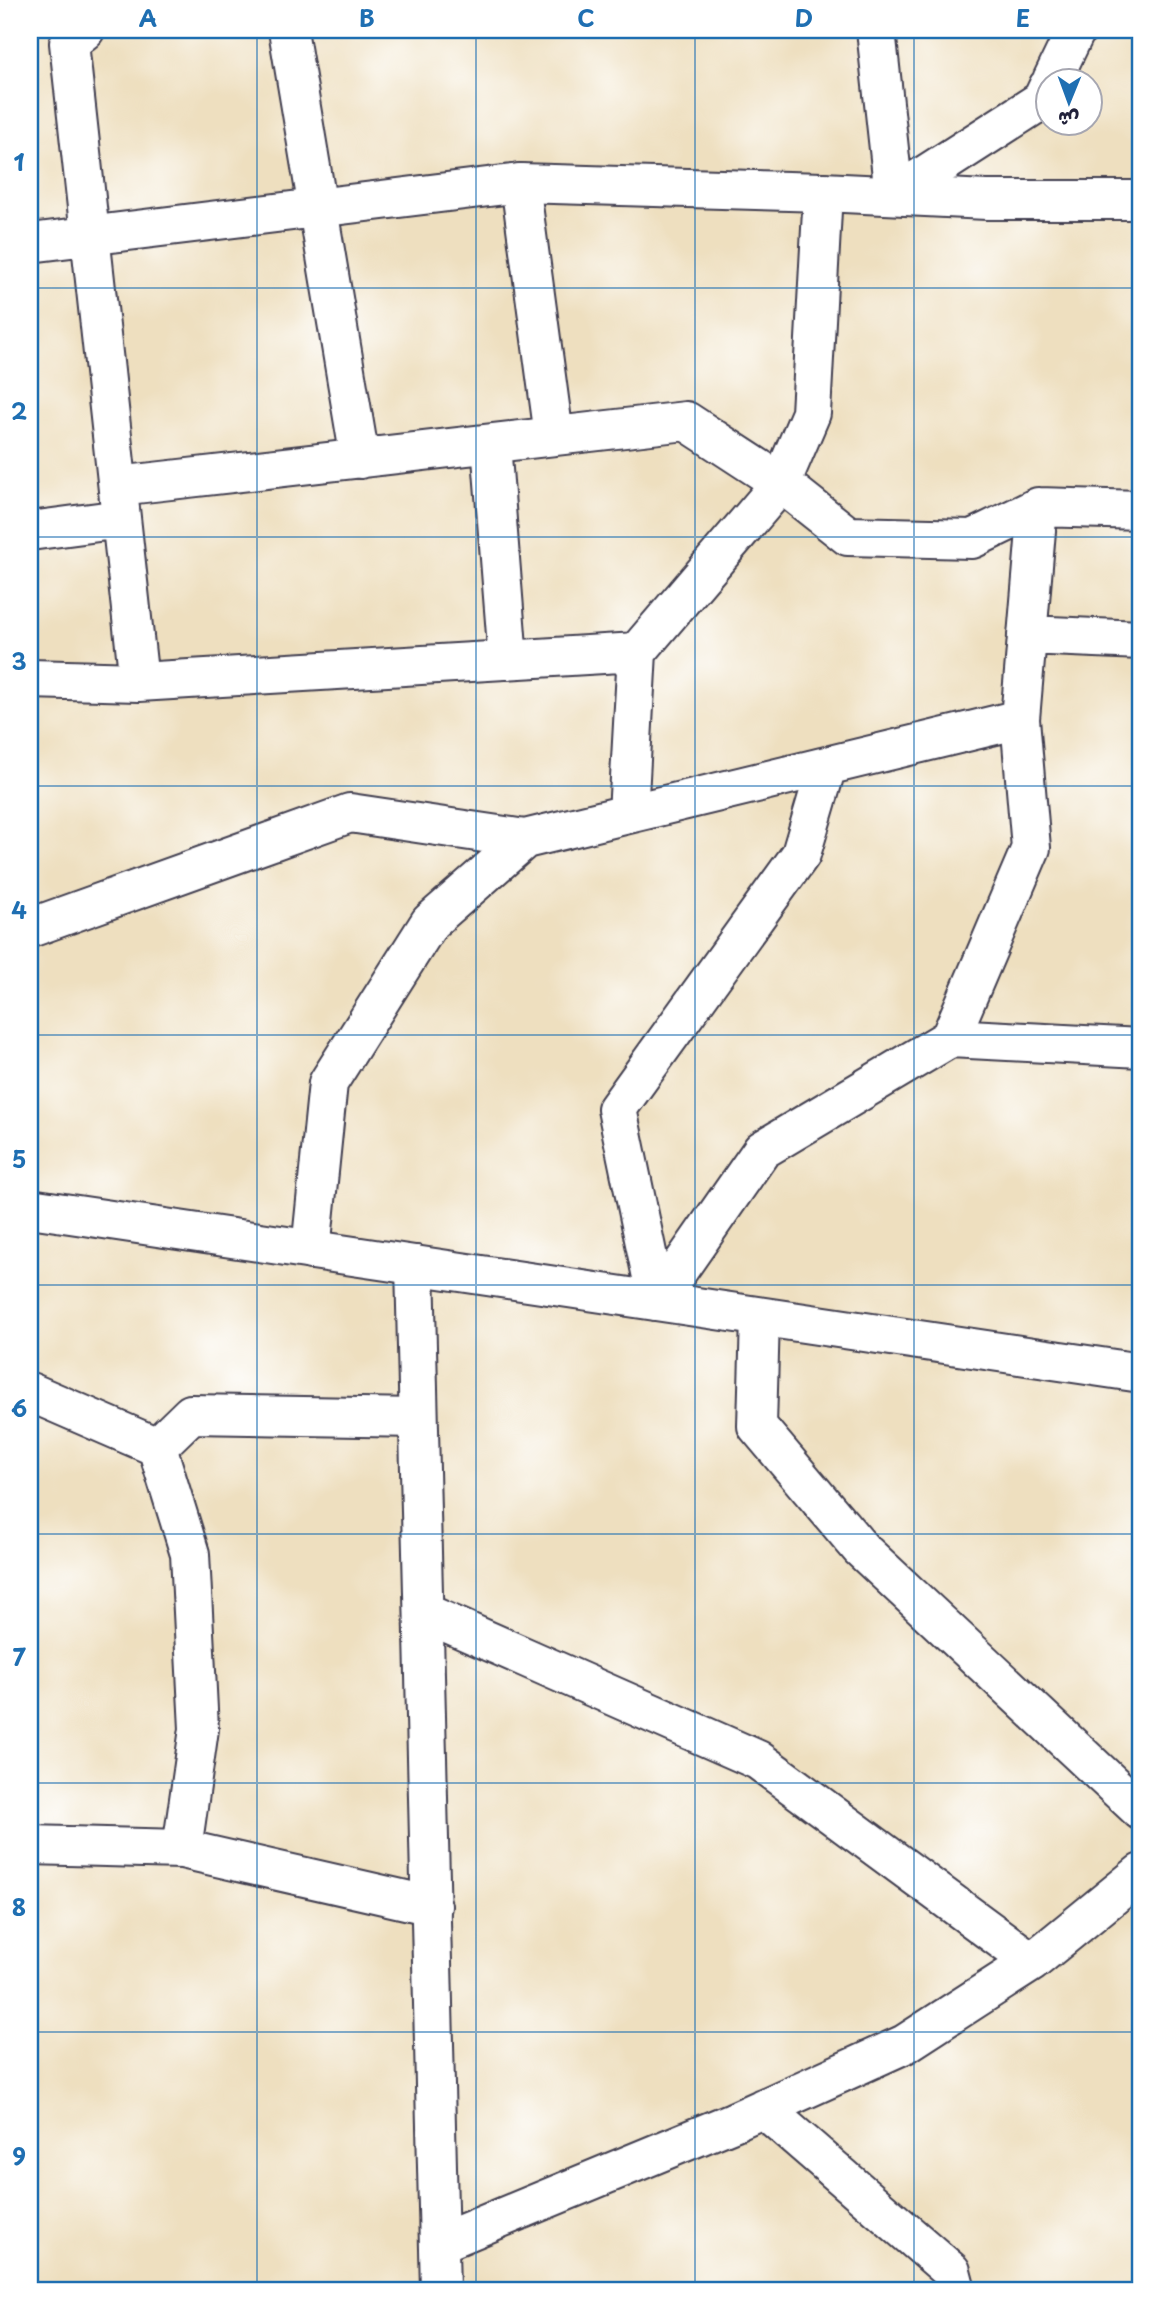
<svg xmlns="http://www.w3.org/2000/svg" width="1171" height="2320" font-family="'Playpen Sans','Playpen Sans Arabic',sans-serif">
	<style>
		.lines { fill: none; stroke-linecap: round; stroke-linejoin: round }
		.minor-casing { stroke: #413e4f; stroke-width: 42 }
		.tertiary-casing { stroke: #413e4f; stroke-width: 42 }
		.secondary-casing { stroke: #413e4f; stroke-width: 42 }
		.minor { stroke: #fff; stroke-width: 38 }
		.tertiary { stroke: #fff; stroke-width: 38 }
		.secondary { stroke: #fff; stroke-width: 38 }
		.grid { fill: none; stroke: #1f6fb2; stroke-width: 2; stroke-opacity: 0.55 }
		.neatline { fill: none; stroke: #1f6fb2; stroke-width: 2.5 }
		.grid-label { font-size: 23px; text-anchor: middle; font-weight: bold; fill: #1f6fb2 }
	</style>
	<rect width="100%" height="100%" fill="#fff"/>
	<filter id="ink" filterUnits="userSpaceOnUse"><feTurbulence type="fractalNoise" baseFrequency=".0143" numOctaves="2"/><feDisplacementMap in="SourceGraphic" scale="14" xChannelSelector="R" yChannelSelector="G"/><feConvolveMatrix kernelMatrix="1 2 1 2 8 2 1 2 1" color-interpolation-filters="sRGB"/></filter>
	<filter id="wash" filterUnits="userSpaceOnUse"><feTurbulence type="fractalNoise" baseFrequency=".00686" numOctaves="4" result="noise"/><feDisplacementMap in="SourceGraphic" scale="28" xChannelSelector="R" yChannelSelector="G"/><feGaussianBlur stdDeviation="1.57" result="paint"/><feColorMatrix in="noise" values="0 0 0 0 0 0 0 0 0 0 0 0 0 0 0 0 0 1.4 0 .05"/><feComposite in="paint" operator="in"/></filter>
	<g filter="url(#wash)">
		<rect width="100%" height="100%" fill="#eedfbf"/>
	</g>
	<g filter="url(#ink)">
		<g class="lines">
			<defs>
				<path id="minor" d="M85 30 69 43 139 682
					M288 30 360 459
					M876 30 894 195 1042 100 1048 87
					M1052 80 1076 30
					M520 183 554 436
					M491 444 508 660
					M118 486 686 421 781 483 848 536 972 539 1038 507 1141 510
					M30 531 121 519
					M1027 635 1141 640
					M30 679 139 682 637 652
					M827 766 801 854 617 1109 657 1301 762 1150 950 1038 1031 848 1020 719 1038 507
					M628 814 637 652 781 483 811 413 823 192
					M30 928 350 813 525 839
					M950 1038 1141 1048
					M311 1250 328 1083 430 922 525 839 1020 719
					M760 1317 757 1426 861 1549 1141 1811
					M30 1392 157 1447 190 1554 199 1729 182 1849
					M157 1447 191 1414 418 1418
					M425 1613 758 1760 1032 1962 1141 1873
					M30 1845 182 1849 432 1906
					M763 2108 951 2271 956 2290
					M440 2243 733 2122 905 2044 1032 1962"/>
				<path id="tertiary" d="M30 243 520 183 823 192 987 200H1141
					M415 1265 440 2290"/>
				<path id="secondary" d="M30 1208 1141 1373"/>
			</defs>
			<use href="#minor" class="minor-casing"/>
			<use href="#tertiary" class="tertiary-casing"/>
			<use href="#secondary" class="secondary-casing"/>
			<use href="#minor" class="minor"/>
			<use href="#tertiary" class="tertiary"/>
			<use href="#secondary" class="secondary"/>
		</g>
	</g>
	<path class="grid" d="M257 30V2290M476 30V2290M695 30V2290M914 30V2290M30 288H1141M30 537H1141M30 786H1141M30 1035H1141M30 1285H1141M30 1534H1141M30 1783H1141M30 2032H1141"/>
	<rect width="1171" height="2320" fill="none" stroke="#fff" stroke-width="77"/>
	<g transform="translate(1069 102) rotate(181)"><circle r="33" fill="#ffffff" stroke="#a7a7b1" stroke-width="2"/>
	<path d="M0-5L12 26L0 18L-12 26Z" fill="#1f6fb2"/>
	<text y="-10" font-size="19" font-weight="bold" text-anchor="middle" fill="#22223b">ش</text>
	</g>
	<rect x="38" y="38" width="1094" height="2244" class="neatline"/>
	<g class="grid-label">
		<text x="148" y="27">A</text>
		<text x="367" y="27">B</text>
		<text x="586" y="27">C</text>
		<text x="804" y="27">D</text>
		<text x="1023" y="27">E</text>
		<text x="19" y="171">1</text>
		<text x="19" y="420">2</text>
		<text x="19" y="670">3</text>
		<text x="19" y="919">4</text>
		<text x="19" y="1168">5</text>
		<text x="19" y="1417">6</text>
		<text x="19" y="1666">7</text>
		<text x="19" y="1916">8</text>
		<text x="19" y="2165">9</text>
	</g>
</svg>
